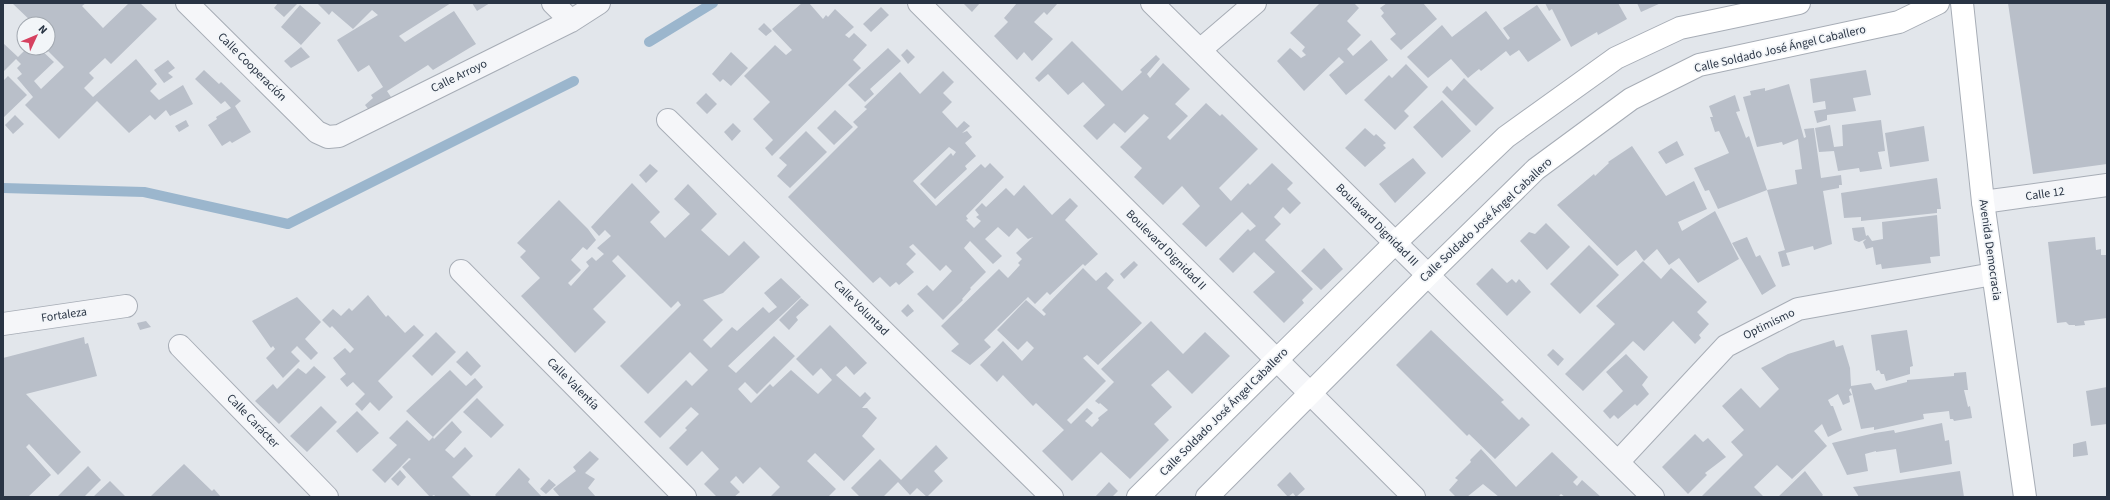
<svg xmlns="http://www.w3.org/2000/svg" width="2110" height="500" font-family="'Source Sans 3',sans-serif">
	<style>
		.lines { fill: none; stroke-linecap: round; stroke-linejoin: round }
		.stream { stroke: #9bb6cd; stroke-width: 10 }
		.building { fill: #b9bfc9 }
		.street-casing { stroke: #a7adb6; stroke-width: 24 }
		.secondary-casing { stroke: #a7adb6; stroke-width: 24 }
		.street { stroke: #f5f6f9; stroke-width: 22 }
		.secondary { stroke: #fff; stroke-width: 22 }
		.labels { text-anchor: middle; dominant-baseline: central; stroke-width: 3.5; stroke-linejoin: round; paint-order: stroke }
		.street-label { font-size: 12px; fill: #293444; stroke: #f2f5f8 }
	</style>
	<rect width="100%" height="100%" fill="#e2e6eb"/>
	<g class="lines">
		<path class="stream" d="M649 42 713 3
			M3 188 144 192 288 224 574 81"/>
	</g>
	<path class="building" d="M12 3H86L82 6 103 28 129 3H140L157 19 111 64 105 58 89 73 94 78 84 88 93 97 136 59 157 84 150 91 159 100 183 85 193 104 170 116 166 110 155 120 150 115 129 133 97 101 59 139 25 105 33 97 17 78 22 74 17 68 21 64 16 59 3 72V43L18 57 27 48H39L54 62 34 81 41 89 64 67 45 48H48V24H34Z
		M278 3H298L284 17 274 8Z
		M317 3H451L399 36 405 42 454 11 476 44 433 70 428 65 387 91 391 97 369 110 365 105 373 98 371 95 383 87 369 65 358 72 337 40 378 15 372 10 353 29 332 11 329 15Z
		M472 3H490L477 11Z
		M802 3H809L823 19 826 15 828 17 835 9 854 27 845 35 849 38 854 33 867 45 853 60 861 68 772 156 765 148 773 140 753 119 770 102 744 76 775 45 786 55 792 50 772 29Z
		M963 3H980L972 12Z
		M1017 3H1058L1047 15 1044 12 1034 22 1053 39 1032 61 1024 52 1017 60 994 36 1008 22 1004 18Z
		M1320 3H1354L1359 8 1347 21 1361 35 1347 49 1353 56 1371 40 1388 60 1346 95 1329 75 1344 62 1339 57 1304 91 1277 61 1290 48 1301 58 1306 55 1302 51 1305 47 1290 33Z
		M1387 3H1423L1437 19 1401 50 1390 39 1396 34 1381 16 1384 13 1380 8Z
		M1545 3H1618L1627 19 1598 35 1597 32 1571 47 1552 9 1549 11Z
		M1637 3H1661L1641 12Z
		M2008 3H2107V164L2033 174Z
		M300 5 321 23 301 45 281 27Z
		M1537 5 1561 40 1528 62 1519 50 1510 56 1506 51 1481 71 1479 69 1468 78 1451 59 1428 78 1407 57 1442 25 1452 37 1486 11 1508 40 1510 38 1503 28Z
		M881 7 889 15 871 32 863 24Z
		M764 23 772 31 766 36 758 29Z
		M1072 41 1122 91 1142 72 1140 70 1156 55 1160 59 1147 74 1150 78 1163 63 1190 89 1175 104 1188 116 1167 137 1170 140 1206 103 1220 116 1222 114 1258 149 1219 188 1231 201 1248 183 1250 185 1272 163 1293 183 1287 189 1301 203 1290 214 1283 207 1274 217 1281 224 1265 240 1313 289 1302 300 1304 303 1284 323 1253 292 1275 272 1254 252 1233 273 1219 259 1248 229 1250 231 1256 226 1242 212 1206 247 1182 224 1200 206 1182 186 1163 205 1134 177 1142 168 1120 147 1149 118 1144 114 1125 133 1114 123 1097 140 1083 126 1105 105 1083 82 1068 95 1048 74 1039 82 1035 78Z
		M301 47 310 57 291 68 284 61Z
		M888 48 901 61 870 89 874 94 865 102 848 85Z
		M907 49 915 57 908 64 901 55Z
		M731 52 748 68 731 86 723 79 720 82 712 74Z
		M168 60 175 68 168 73 173 77 164 83 154 70Z
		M1406 64 1428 87 1404 111 1409 116 1395 130 1364 100 1389 75 1392 78Z
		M204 70 219 84 221 82 241 101 235 106 251 132 232 143 230 141 222 146 208 125 217 119 216 117 231 108 225 101 221 104 195 79Z
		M1866 70 1871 95 1853 98 1856 111 1827 115V120L1817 123 1814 111 1826 109 1825 101 1813 103 1810 79Z
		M943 71 954 82 943 93 952 102 942 112 957 128 964 121 970 126 962 133 967 131 972 137 965 143 976 156 965 166 967 169 935 199 920 184 951 153 953 156 956 152 949 147 913 181 936 206 981 164 985 168 990 163 1004 177 966 216 968 219 966 220 974 228 981 221 976 217 979 215 975 210 982 203 986 207 1006 188 1014 196 1024 185 1052 215 1070 198 1078 206 1065 220 1098 254 1085 266 1083 264 1050 295 1047 292 1035 304 1028 297 984 340 991 347 970 365 951 351 959 344 941 326 999 269 1008 278 1020 265 1018 263 1022 259 1016 253 1033 237 1028 239 1017 228 1009 237 998 227 985 239 1002 256 993 264 970 241 964 248 986 272 970 288 971 289 962 299 963 300 943 320 917 294 927 285 933 291 952 271 946 265 940 271 913 244 909 247 916 254 906 264 914 272 899 285 896 282 890 287 880 277 873 283 788 197 858 127 853 122 867 109 864 107 900 72 920 94Z
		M8 76 27 95 3 118V81Z
		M1464 78 1494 108 1476 126 1442 92 1447 86 1452 91Z
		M1789 84 1804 138 1806 137 1804 129 1814 128 1821 178 1841 175 1842 185H1839V188L1823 191 1832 244 1814 250 1813 246 1786 253 1790 265 1782 267 1778 252 1785 250 1767 190 1797 184 1795 170 1802 169 1798 139 1783 145 1782 142 1757 147 1743 97 1751 95 1750 91 1765 88V91Z
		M706 93 717 104 707 114 696 103Z
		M1735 95 1740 111 1736 112 1740 122 1746 138 1749 136 1767 190 1718 209 1709 190 1705 191 1694 168 1729 153 1719 131 1715 132 1710 117H1713L1709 106Z
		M1442 100 1471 131 1442 158 1413 127Z
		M835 110 853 127 834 145 817 128Z
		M15 115 24 124 13 134 5 125Z
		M186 120 189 126 179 132 175 126Z
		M1881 120 1885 151 1878 152 1882 169 1860 172 1859 168 1838 171 1834 151 1819 152 1815 128 1830 125 1834 147 1843 146 1842 125Z
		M733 123 741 131 732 141 724 132Z
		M1924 126 1929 161 1890 167 1885 133Z
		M1365 128 1374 136 1376 134 1386 143 1383 145 1386 148 1365 167 1345 148Z
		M806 131 827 152 790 188 777 176 787 165 779 158Z
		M1677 141 1684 155 1666 164 1658 152Z
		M1632 146 1666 196 1694 181 1707 209 1678 222 1682 231 1715 211 1739 259 1698 283 1679 258 1669 265 1657 249 1644 261 1636 250 1617 266 1557 205 1594 174 1595 176 1609 163 1608 162Z
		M1413 158 1426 173 1395 203 1379 184Z
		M650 164 658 171 646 183 639 175Z
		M1937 178 1941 209H1937V213L1861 221V217L1844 218 1841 193Z
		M632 183 660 212 650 222 665 238 690 214 674 199 688 184 717 214 701 230 729 256 744 241 760 257 723 293 703 300 723 320 703 340 711 348 732 327 737 331 763 307 769 313 777 307 764 293 781 278 801 297 728 366 736 373 774 336 795 356 757 394 745 382 738 389 751 403 770 384 773 387 791 370 818 394 832 380 821 368 813 376 796 359 830 325 867 363 854 375 846 366 836 375 860 397 865 392 871 398 862 408H867L877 418 862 436 875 449 844 481 815 453 807 461 836 489 828 497H770L780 487 760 467 743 484 736 476 730 482 740 492 734 497H717L704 484 719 469 702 451 687 466 669 448 687 430 685 428 699 414 691 407 660 438 644 422 686 380 692 386 708 370 690 352 648 394 620 366 681 305 678 301 671 308 618 255 612 261 626 276 593 309 606 322 575 353 521 296 540 278 520 257 526 251 517 243 559 200 588 229 596 240 587 250 583 247 571 260 581 270 568 283 571 286 589 266 586 262 592 257 596 261 604 254 597 248 611 236 605 230 599 236 591 227Z
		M1937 215 1940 256 1930 257 1931 263 1882 269 1881 264 1876 265 1873 247 1866 249 1863 242 1866 239 1859 242 1854 240 1852 228 1864 227 1866 236 1868 235 1872 241 1883 239 1882 222Z
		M1546 223 1570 247 1547 270 1520 241 1529 232 1535 234Z
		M1747 237 1756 257 1760 255 1776 286 1762 295 1732 243Z
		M2095 237 2096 250 2101 249V255H2107V318L2084 321 2085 325 2075 326V325H2069L2066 322 2057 323 2048 242Z
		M1589 245 1619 275 1580 314 1550 284Z
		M1324 248 1343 269 1321 290 1301 271Z
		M1134 261 1138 265 1124 279 1120 274Z
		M1643 261 1661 279 1671 268 1707 302 1697 312 1709 324 1699 335 1701 338 1695 344 1673 321 1644 351 1633 341 1583 391 1565 374 1615 324 1596 306Z
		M1083 268 1096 281 1106 272 1114 280 1107 288 1142 323 1098 365 1087 355 1083 358 1106 381 1067 420 1071 424 1087 408 1093 413 1085 421 1092 427 1099 420 1098 418 1108 410 1100 403 1099 404 1095 401 1114 382 1101 369 1151 321 1183 354 1205 332 1230 356 1192 394 1168 370 1151 385 1172 407 1154 424 1169 440 1130 479 1101 452 1072 481 1042 451 1064 430 1036 403 1033 406 1003 375 997 382 980 365 1003 341 1022 361 1034 348 1027 341 1018 350 997 330 1026 300 1044 316 1046 314 1042 310Z
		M1492 268 1507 283 1512 279 1516 283 1519 279 1531 292 1507 316 1476 284Z
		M368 295 386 317 388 315 405 333 414 325 424 335 378 381 393 397 379 411 370 402 362 411 355 404 365 394 353 382 347 387 340 379 346 374 333 358 345 348 350 353 354 349 332 326 330 328 322 320 333 309 341 316 349 308 352 311Z
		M297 297 321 322 305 339 318 353 311 360 297 346 291 352 300 361 283 378 266 358 275 349 273 346 271 348 252 321Z
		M801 298 809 305 796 317 798 320 789 330 779 320Z
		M908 304 914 311 907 317 901 311Z
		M146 321 151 327 140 330 137 323Z
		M1431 330 1504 400 1501 402 1519 420 1522 417 1530 425 1495 459 1469 434 1467 436 1396 365Z
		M1907 330 1913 366 1910 367V374L1886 381 1884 374H1881L1879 370 1876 371 1871 335Z
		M436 332 456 352 432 376 412 356Z
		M84 337 85 344 88 343 97 376 26 394 81 452 58 475 29 444 26 447 51 475 28 497H4L3 358Z
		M1834 340 1836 347 1843 345 1850 368 1851 386 1871 383 1875 390 1907 382V380L1954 376V373L1966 372 1968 390H1964L1968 407 1970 406 1972 418 1954 421 1953 419H1950L1949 411 1923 414 1924 419 1874 430V427L1861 429 1851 388 1849 390 1852 395 1849 396 1850 402 1843 405 1838 394 1828 400 1831 406H1833L1842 430 1828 437 1822 424 1814 431 1827 446 1792 479 1777 465 1754 487 1764 497H1701L1743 455 1731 442 1744 430 1722 406 1741 388 1760 408 1779 389 1761 368 1788 354Z
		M1553 349 1564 359 1558 366 1547 355Z
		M467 351 481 366 471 376 456 362Z
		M1626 354 1648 377 1642 385 1649 394 1637 406 1635 404 1618 419 1614 415 1610 419 1603 411 1623 391 1606 372Z
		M314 366 326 377 279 424 255 401 273 384 277 389 298 368 306 374Z
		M450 370 466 386 475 378 483 387 433 437 434 439 452 421 462 432 445 450 454 458 465 447 473 456 452 477 472 497H436L434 495 430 497 402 467 411 459 409 458 385 483 372 470 397 445 389 438 407 420 429 441 433 437 406 411Z
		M2107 387V424L2091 426 2086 391Z
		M477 398 504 425 491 438 463 412Z
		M321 406 337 422 307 452 290 436Z
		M357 411 379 433 357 453 336 431Z
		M1942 423 1945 441 1949 440 1952 464 1900 473 1896 449 1876 452V451L1865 454 1868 471 1847 475 1832 443 1875 433 1894 430 1895 433Z
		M1695 434 1703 442 1708 438 1726 457 1705 473 1707 475 1688 494 1662 467Z
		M2086 441 2088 455 2073 457V444Z
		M936 445 948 458 934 471 943 481 927 497 917 488 910 495 898 482 883 497H860L851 488 880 459 901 480Z
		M1481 449 1516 487 1552 452 1578 477 1573 482 1577 486 1582 480 1601 497H1565L1561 494 1558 497H1499L1483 484 1467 497H1456L1449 490 1458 480 1455 478 1471 462 1470 460Z
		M590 451 599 459 585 473 595 479 588 488 596 497H560L553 489 576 471 573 467Z
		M184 464 212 491 214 489 221 497H150Z
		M88 466 101 480 84 497H57Z
		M519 468 530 479 528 482 542 497H497L495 495Z
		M400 470 406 477 398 486 391 479Z
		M1805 471 1823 495 1821 497H1778Z
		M1960 471 1964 497H1859L1853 487Z
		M1290 472 1305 489 1296 497 1293 493 1288 497 1277 485Z
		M549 479 556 485 546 494 540 489Z
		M110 481 126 497H93Z
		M1109 482 1118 491 1112 497H1095Z"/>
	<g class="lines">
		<defs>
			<path id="street" d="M187 3 317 132 328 137 339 136 571 21 599 3
				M553 3 571 21
				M919 3 1414 497
				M1152 3 1653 497
				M1200 50 1255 3
				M668 120 1052 497
				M1983 202 2107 185
				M461 271 685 497
				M3 324 126 306
				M180 346 327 497
				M1618 462 1726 346 1798 309 1993 274"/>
			<path id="secondary" d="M1962 3 1983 202 2025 497
				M1138 497 1395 243 1506 137 1616 58 1680 28 1799 3
				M1207 497 1428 275 1536 169 1631 99 1699 65 1899 22 1938 3"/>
		</defs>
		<use href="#street" class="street-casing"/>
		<use href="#secondary" class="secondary-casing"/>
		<use href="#street" class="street"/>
		<use href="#secondary" class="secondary"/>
	</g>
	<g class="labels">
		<g class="street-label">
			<text transform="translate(1780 49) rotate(-13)">Calle Soldado José Ángel Caballero</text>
			<text transform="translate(252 67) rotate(45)">Calle Cooperación</text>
			<text transform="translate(459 76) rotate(-26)">Calle Arroyo</text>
			<text transform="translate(2045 194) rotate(-8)">Calle 12</text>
			<text transform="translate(1486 220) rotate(-43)">Calle Soldado José Ángel Caballero</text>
			<text transform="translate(1377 225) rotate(45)">Boulavard Dignidad III</text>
			<text transform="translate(1166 250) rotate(45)">Boulevard Dignidad II</text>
			<text transform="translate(1990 250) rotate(82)">Avenida Democracia</text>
			<text transform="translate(861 308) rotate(45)">Calle Voluntad</text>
			<text transform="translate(64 315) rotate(-8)">Fortaleza</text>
			<text transform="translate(1769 324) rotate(-26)">Optimismo</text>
			<text transform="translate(573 384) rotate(45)">Calle Valentía</text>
			<text transform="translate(1224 412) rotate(-45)">Calle Soldado José Ángel Caballero</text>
			<text transform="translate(253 421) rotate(46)">Calle Carácter</text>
		</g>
	</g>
	<rect width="2110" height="500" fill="none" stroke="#293444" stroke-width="8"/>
	<g transform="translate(36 36) rotate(46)"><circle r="19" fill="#f2f5f8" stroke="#a2a8b0"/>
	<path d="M0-3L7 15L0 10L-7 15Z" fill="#d64160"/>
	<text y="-6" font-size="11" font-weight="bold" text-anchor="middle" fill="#293444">N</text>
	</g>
</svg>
